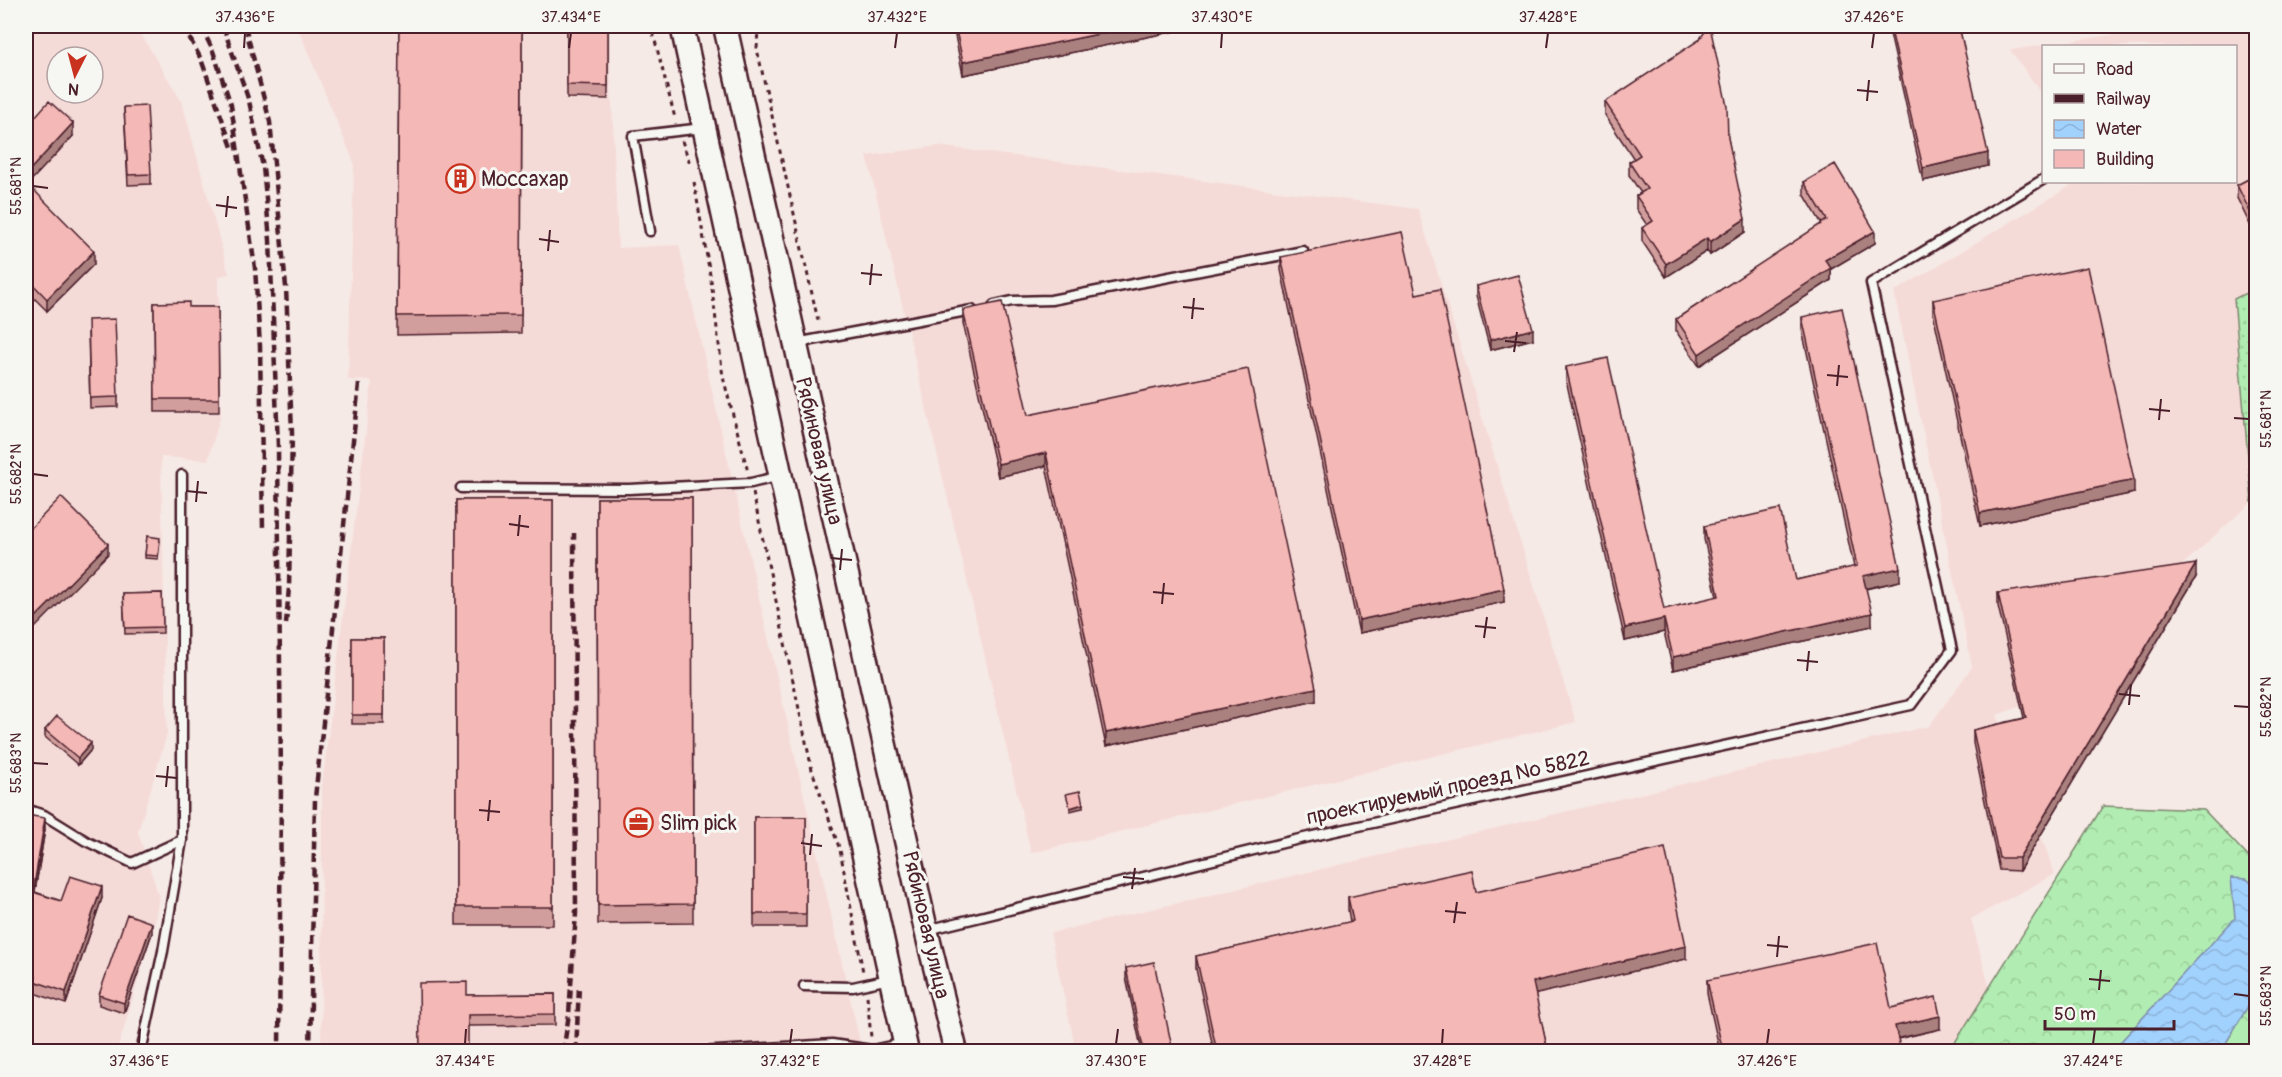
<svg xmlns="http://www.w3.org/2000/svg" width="2282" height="1077" font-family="Pangolin,sans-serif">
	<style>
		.built { fill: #f5dbd8; fill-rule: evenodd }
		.grass { fill: url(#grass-dots); stroke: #7e866e; stroke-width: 1.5 }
		.forest { fill: url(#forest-crowns); stroke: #7e866e; stroke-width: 1.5 }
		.water { fill: url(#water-waves); stroke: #7e8aa9; stroke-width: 1.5 }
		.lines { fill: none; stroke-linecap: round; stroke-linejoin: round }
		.service-casing { stroke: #4a1f2b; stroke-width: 13 }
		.secondary-casing { stroke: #4a1f2b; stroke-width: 27 }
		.path { stroke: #4a1f2b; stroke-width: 3; stroke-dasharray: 4.5 4.5; stroke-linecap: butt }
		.service { stroke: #f6f6f2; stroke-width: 8 }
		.secondary { stroke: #f6f6f2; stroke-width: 22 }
		.rail { stroke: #4a1f2b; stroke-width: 4.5; stroke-dasharray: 9 4.5; stroke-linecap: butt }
		.wall { fill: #d29e9d; stroke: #4a1f2b; stroke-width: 1.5 }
		.shaded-wall { fill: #ab817f; stroke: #4a1f2b; stroke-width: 1.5 }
		.building { fill: #f4b8b6; stroke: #4a1f2b; stroke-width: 1.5 }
		.ticks { fill: none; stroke: #4a1f2b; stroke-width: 2 }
		.labels { text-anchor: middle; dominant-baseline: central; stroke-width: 6; stroke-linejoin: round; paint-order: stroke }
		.poi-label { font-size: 21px; fill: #4a1f2b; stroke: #f6f6f2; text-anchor: start }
		.street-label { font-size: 21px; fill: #4a1f2b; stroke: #f6f6f2 }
		.neatline { fill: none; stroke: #4a1f2b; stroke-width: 2 }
		.ticks-label { font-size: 15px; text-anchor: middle; fill: #4a1f2b }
	</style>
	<defs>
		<pattern id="grass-dots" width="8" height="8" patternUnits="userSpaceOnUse" patternTransform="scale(1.5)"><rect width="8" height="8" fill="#b1edb2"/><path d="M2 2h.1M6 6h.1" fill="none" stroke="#9acb99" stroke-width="1.8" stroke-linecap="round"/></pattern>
		<pattern id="forest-crowns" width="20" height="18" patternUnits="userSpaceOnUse" patternTransform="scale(1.5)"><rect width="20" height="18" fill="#b1edb2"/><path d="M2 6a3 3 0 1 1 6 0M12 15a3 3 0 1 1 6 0" fill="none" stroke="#9acb99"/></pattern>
		<pattern id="water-waves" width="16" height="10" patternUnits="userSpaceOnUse" patternTransform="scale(1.5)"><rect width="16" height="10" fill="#a1d1fd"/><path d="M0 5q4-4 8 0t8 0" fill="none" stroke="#8cb3d9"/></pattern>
	</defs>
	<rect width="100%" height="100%" fill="#f6eae6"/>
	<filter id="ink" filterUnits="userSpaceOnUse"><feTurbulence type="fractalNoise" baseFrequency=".0167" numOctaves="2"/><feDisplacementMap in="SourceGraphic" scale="12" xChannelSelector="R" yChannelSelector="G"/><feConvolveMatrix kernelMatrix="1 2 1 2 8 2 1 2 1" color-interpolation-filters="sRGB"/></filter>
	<g filter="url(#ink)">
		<path class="built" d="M26 26H136L182 102 229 274 218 277 221 414 208 460 161 457 167 734 138 832 159 896 154 928 117 1051H26ZM57 57H93V93H57Z
			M297 26H609L618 248 679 245 862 1051H321L322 786 372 381 348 380 354 163Z
			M2172 26H2256V288L2234 300 2252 502 2030 703 1997 715 2055 874 1971 919 1990 989 1950 1051H1076L1050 933 1929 726 1972 667 1894 292 2077 182H2236V46H2044L2043 95 2010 50Z
			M938 146 1418 209 1576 722 1031 853 867 156Z"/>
		<path class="grass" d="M2256 288V499L2252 502 2234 299Z"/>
		<path class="forest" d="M2103 806 2204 810 2256 865V1051L1949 1052Z"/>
		<path class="water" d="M2231 878 2247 879 2256 888V993L2226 1043 2214 1051H2112L2235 918Z"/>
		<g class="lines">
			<defs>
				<path id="service" d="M650 231 633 136 703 128
					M994 305 1012 301 1051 300 1303 251
					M796 343 972 310
					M461 488 629 489 751 483 780 476
					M26 809 44 815 86 841 132 863 182 840
					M927 930 1295 840 1911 705 1952 650 1871 283 2044 179
					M804 986 853 987 889 979
					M141 1052 163 951 182 840V475
					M700 1052 832 1044 872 1050 905 1043"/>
				<path id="secondary" d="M682 26 907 1052
					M725 26 926 930 956 1052"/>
			</defs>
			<use href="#service" class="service-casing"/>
			<use href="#secondary" class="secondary-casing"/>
			<path class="path" d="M648 26 652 29 675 118
				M758 26 757 49 819 325
				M682 141 691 166
				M694 182 711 280 723 377 748 472
				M753 493 812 770 840 850 863 972
				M867 996 871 1037"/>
			<use href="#service" class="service"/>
			<use href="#secondary" class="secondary"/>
			<path class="rail" d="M183 26 201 59 232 147
				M201 26 213 51 231 105 255 268 260 346 263 529
				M223 26 249 101 263 167 270 240 278 447 281 781 279 1052
				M245 26 270 122 286 287 292 433 289 587 286 624
				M310 1052 315 798 359 384
				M563 1052 569 1014 576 913 574 533
				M576 1052 579 986"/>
		</g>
		<path class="wall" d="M399 26H522L521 333 397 335Z
			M567 26H608V99L567 98Z
			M953 26H1200L963 75Z
			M1890 26H1959L1988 166 1923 181 1890 34Z
			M1605 102 1728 138 1745 232 1710 255 1707 251 1666 277 1642 241V228L1647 225 1636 209V196L1641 193 1629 175V162L1634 159 1605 115Z
			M124 107 151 174V184L128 185Z
			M26 127 73 136 27 184 94 264 47 311 26 290Z
			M2256 175V237L2237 198V185Z
			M1804 182 1875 243 1831 269V280L1699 366 1676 331V319L1822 224 1804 194Z
			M1281 257 1416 294 1504 602 1359 633 1281 270Z
			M1476 286 1533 339 1490 350 1476 296Z
			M1933 300 2134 493 1980 526 1933 313Z
			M154 303 189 307H218L219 412H155Z
			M963 310 1028 415 1316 701 1106 746 1046 466 998 477 963 323Z
			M1802 317 1900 581 1866 589 1872 626 1673 670 1664 632 1625 641 1566 380V367L1664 609 1717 597 1704 539V526L1796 580 1854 567 1802 330Z
			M88 330 118 397V407L90 408Z
			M597 498H692L693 923 598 924Z
			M456 500H553V925H456Z
			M147 536 160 541 158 559 145 558Z
			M2196 577 2019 871 1999 870 1973 743V730L2024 718 1998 606V593Z
			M162 593 163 633 125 634 123 594Z
			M352 638H384V724H352Z
			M45 730 91 750 78 765 45 737Z
			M26 815 45 829 35 892 61 901 102 898 66 1004 34 993V988L26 985Z
			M754 817H806V927H754Z
			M1476 892 1686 959 1535 994 1548 1052H1214L1196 969V956L1350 922 1348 910V897Z
			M152 933 124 1013 99 1005V995Z
			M1126 968 1173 1052H1142L1126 978Z
			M1707 980 1891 1008 1940 1029 1898 1039 1900 1052H1720L1707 993Z
			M555 994V1025L468 1026 467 995Z"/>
		<path class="shaded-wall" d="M1137 26H1200L963 75V62Z
			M73 123V136L26 186V174Z
			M1988 153V166L1923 181V168Z
			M1745 219V232L1710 255V242Z
			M1875 231V243L1831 269V280L1699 366V354L1825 260Z
			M1707 238V251L1666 277V264Z
			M94 251V264L47 311V299Z
			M1533 329V339L1490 350V340Z
			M1046 453V466L998 477V464Z
			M2134 480V493L1980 526V513Z
			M108 544V554L26 637V627Z
			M2196 564V577L2019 871V858Z
			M1900 568V581L1863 589V576Z
			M1504 589V602L1359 633V620Z
			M1872 613V626L1673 670V657Z
			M1664 619V632L1625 641V628Z
			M1316 688V701L1106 746V733Z
			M91 743V750L78 765V758Z
			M1083 804V808L1070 811V808Z
			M45 818V829L33 903V892Z
			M102 886V898L66 1004V992Z
			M152 923V933L124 1013V1003Z
			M1686 946V959L1533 995V982Z
			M1940 1016V1029L1895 1039V1026Z
			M1900 1047V1052H1880Z"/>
		<path class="building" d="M399 26H522L521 315 397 316Z
			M567 26H608V86L567 85Z
			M955 26H1137L963 62Z
			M1709 26H1710L1727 106 1728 138 1745 219 1710 242 1707 238 1666 264 1642 228 1653 221 1636 196 1647 189 1629 162 1640 155 1605 102 1699 40Z
			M1890 26H1959L1988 153 1923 168Z
			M49 101 73 123 26 174V127Z
			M147 106 151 174 128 175 124 107Z
			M1835 164 1875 231 1825 260 1831 268 1699 354 1676 319 1827 220 1804 182Z
			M2256 175V224L2237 185Z
			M26 182 94 251 47 299 26 277Z
			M1402 232 1416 294 1440 289 1504 589 1359 620 1281 257Z
			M2088 267 2134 480 1980 513 1933 300Z
			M1518 275 1533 329 1490 340 1476 286Z
			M189 302V307H218L219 399H155L154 303Z
			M1002 302 1028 415 1248 369 1316 688 1106 733 1046 453 998 464 963 310Z
			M1842 308 1900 568 1863 576 1872 613 1673 657 1664 619 1625 628 1566 367 1608 358 1664 609 1719 596 1704 526 1780 509 1796 580 1857 566 1802 317Z
			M115 319 118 397 90 398 88 320Z
			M61 497 108 544 26 627V533Z
			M597 498H692L693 904 598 905Z
			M456 500H553V907H456Z
			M147 536 160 538 158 556 145 555Z
			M2196 564 2019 858H1999L1973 730 2026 718 1998 593Z
			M162 593 163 627 125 628 123 594Z
			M352 638H384V715H352Z
			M57 716 91 743 78 758 45 730Z
			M1080 791 1083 804 1070 808 1066 794Z
			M26 815 45 818 33 892 61 901 70 876 102 886 66 992 34 981 36 977 26 973Z
			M754 817H806V914H754Z
			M1665 848 1686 946 1533 982 1548 1052H1217L1196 956 1353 921 1348 897 1472 870 1476 892Z
			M127 914 152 923 124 1003 99 995Z
			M1877 943 1891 1008 1936 997 1940 1016 1895 1026 1900 1047 1880 1052H1723L1707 980Z
			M1154 962 1173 1052H1144L1126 968Z
			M467 982V995L555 994V1014L468 1015V1052H420L419 983Z
			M26 1040 34 1049 31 1052H26Z"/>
	</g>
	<path class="ticks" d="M244 48 245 33M569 48 571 33M895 48 897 33M1221 48 1222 33M1546 48 1548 33M1872 48 1874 33M1857 90 1878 92M1867 101 1869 80M33 186 48 188M216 205 237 208M226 217 228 196M539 239 559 242M548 251 550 230M861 273 882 275M870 285 872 264M1183 307 1204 309M1192 319 1194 298M1505 341 1526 343M1514 352 1517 332M1827 375 1848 377M1837 386 1839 365M2149 409 2170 411M2234 418 2249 419M2159 420 2161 399M33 474 48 476M186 491 207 493M196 502 198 481M509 524 529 527M518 536 520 515M831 558 852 560M840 570 842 549M1153 592 1174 594M1162 604 1164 583M1475 626 1496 628M1484 638 1487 617M1797 660 1818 662M1807 671 1809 651M2119 694 2140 696M2129 705 2131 684M2234 706 2249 707M33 763 48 764M156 776 177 778M166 787 168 766M479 810 500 812M488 821 490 800M801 843 822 846M810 855 812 834M1123 877 1144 879M1132 889 1135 868M1445 911 1466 913M1454 923 1457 902M1767 945 1788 947M1777 957 1779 936M2089 979 2110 981M2099 990 2101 970M2234 994 2249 996M139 1044 140 1029M465 1044 466 1029M790 1044 792 1029M1116 1044 1118 1029M1442 1044 1443 1029M1767 1044 1769 1029M2093 1044 2095 1029"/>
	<defs>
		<symbol id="building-ring" viewBox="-11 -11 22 22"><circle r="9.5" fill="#f6f6f2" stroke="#c8321e" stroke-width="1.5"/><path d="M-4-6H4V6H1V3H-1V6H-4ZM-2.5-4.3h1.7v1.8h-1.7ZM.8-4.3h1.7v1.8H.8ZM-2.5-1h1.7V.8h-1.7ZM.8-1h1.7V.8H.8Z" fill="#c8321e"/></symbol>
		<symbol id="office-ring" viewBox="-11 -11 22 22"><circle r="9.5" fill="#f6f6f2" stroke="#c8321e" stroke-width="1.5"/><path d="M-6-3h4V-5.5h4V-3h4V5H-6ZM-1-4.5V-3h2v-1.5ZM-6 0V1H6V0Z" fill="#c8321e"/></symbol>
	</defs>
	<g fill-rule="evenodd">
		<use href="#building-ring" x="444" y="162" width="33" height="33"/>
		<use href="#office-ring" x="622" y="806" width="33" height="33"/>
	</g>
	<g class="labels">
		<g class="poi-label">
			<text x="481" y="179">Моссахар</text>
			<text x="660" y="823">Slim pick</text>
		</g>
		<g class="street-label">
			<text transform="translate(819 451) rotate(77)">Рябиновая улица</text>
			<text transform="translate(1448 788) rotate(-12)">проектируемый проезд № 5822</text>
			<text transform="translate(926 925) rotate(77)">Рябиновая улица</text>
		</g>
	</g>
	<rect width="2282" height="1077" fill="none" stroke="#f6f6f2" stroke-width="66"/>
	<rect x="2042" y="45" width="195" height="138" fill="#f6f6f2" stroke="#b1a0a2" stroke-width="1.5"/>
	<rect x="2054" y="64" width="30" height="9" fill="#f6f6f2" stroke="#b1a0a2" stroke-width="1.5"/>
	<text x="2096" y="75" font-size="18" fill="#4a1f2b">Road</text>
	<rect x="2054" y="94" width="30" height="9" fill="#4a1f2b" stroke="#b1a0a2" stroke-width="1.5"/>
	<text x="2096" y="105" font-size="18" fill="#4a1f2b">Railway</text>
	<rect x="2054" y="120" width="30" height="18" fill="url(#water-waves)" stroke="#b1a0a2" stroke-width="1.5"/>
	<text x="2096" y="135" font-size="18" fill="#4a1f2b">Water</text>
	<rect x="2054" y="150" width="30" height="18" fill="#f4b8b6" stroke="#b1a0a2" stroke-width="1.5"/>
	<text x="2096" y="165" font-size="18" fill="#4a1f2b">Building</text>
	<g transform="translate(75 75) rotate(186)"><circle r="28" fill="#f6f6f2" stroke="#b1a0a2" stroke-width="1.5"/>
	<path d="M0-4.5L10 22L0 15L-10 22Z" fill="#c8321e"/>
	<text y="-9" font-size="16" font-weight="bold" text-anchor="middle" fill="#4a1f2b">N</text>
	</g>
	<path d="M2045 1020v9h129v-9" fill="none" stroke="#4a1f2b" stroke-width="3"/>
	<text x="2054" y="1020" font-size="18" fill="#4a1f2b" stroke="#f6f6f2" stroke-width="4.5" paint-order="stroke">50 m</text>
	<rect x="33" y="33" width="2216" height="1011" class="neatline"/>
	<g class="ticks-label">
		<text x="245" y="22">37.436°E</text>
		<text x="571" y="22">37.434°E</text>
		<text x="897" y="22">37.432°E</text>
		<text x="1222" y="22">37.430°E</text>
		<text x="1548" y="22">37.428°E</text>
		<text x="1874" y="22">37.426°E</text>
		<text transform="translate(16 186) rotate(-90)" y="5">55.681°N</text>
		<text transform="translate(2266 419) rotate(-90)" y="5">55.681°N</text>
		<text transform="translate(16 474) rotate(-90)" y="5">55.682°N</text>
		<text transform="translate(2266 707) rotate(-90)" y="5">55.682°N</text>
		<text transform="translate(16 763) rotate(-90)" y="5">55.683°N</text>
		<text transform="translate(2266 996) rotate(-90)" y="5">55.683°N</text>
		<text x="139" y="1066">37.436°E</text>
		<text x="465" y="1066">37.434°E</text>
		<text x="790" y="1066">37.432°E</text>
		<text x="1116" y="1066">37.430°E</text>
		<text x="1442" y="1066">37.428°E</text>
		<text x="1767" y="1066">37.426°E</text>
		<text x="2093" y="1066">37.424°E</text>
	</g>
</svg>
